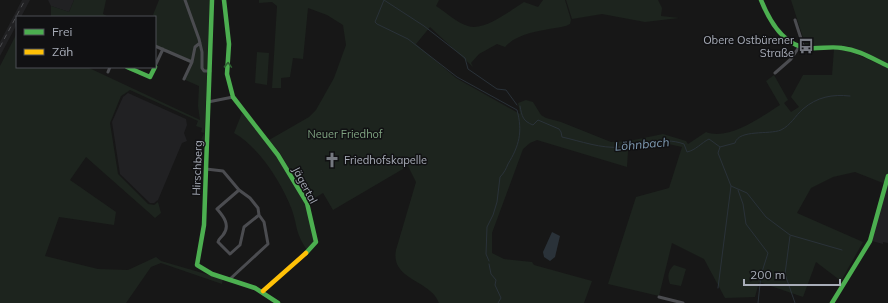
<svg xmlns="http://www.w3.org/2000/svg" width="888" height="303" font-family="Mulish,sans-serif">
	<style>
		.built { fill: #212123 }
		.green { fill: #1d241e }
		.water { fill: #2a3239 }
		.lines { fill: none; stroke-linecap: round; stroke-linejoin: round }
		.stream { stroke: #2a3239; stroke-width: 1 }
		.street { stroke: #4b4c50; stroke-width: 3 }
		.fast { stroke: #4caf50; stroke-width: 4.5 }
		.slow { stroke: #ffc107; stroke-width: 4.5 }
		.rail { stroke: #4b4c4f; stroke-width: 1; stroke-dasharray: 5 4; stroke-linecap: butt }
		.oneway { stroke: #2e6032 }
		.labels { text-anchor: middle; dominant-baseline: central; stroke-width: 3; stroke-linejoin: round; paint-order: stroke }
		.poi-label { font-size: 11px; fill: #a8adb8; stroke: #111113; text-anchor: end }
		.park-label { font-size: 11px; fill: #7fa381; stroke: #111113 }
		.street-label { font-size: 11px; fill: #a8adb8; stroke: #111113 }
		.water-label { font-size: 12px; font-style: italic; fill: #7f9bb3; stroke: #111113 }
	</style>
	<rect width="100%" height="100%" fill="#171717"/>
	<path class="built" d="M22 0H30L21 17H17V24L0 56V42Z
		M48 0H74L69 12 51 6Z
		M128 93 186 119 187 125 184 133 187 141 182 143 158 200 154 203H150L120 174 112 122 123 97Z
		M886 184 888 185V243L883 242V244L872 241Z"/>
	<path class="green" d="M74 0H106L103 14 109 17H51V6L69 12Z
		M159 0H210L204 146 198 147 204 133 201 132 202 128 196 126 198 121 130 90 121 96 110 123 118 174 148 204 154 205 158 202 161 213 155 218 86 157 70 180 116 212 114 225 59 217 45 256 98 269 128 270 156 257 161 261 223 279 222 284 161 263 151 267 126 303H0V66L17 33V67H87L200 120 198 106 199 86 183 79 190 63 155 47 156 17 153 15Z
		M259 0H439L436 6C446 12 457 23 468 26 484 32 511 10 524 2L538 7 543 0H565L571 20 570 24C565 27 560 27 555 28 538 31 516 34 505 47L497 44 479 54 471 63 473 67 430 27 416 44 456 78 520 114 518 103 526 100 533 102 541 115 546 118 561 122 611 142 629 141 663 134 686 141 688 144 706 132C729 141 761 117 780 105L766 81 774 75 788 100 784 103 791 112 799 107 791 97 803 75H832L834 49 849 51 888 68V185L855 172 833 177 811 188 797 213 863 242 841 281 816 262 803 297 759 282 755 297 725 298 704 259 672 243 659 296 608 284 636 197 669 188 682 147 664 143 631 147 628 151 627 167 537 140 530 143 523 149 492 233V253L504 259 532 262 534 265 592 281 584 303H439C431 280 390 280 396 250L416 182 408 166 333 210 323 193 308 202 280 153 269 140 309 117 316 110 334 78 346 45 343 25 327 15 308 8 303 59 293 58 290 77 281 78V88H272L277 6 272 2 259 3Z
		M566 0H658L662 8 661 16 679 18 645 22 602 14 572 19Z
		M791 0H888V64L848 46 806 47Z
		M257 52 269 53 267 85 255 83Z
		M242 113C263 131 294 178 306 203 311 215 312 230 315 243L307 250C295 232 298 228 292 210 282 183 259 147 234 133Z
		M674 265 686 269 681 286 670 284C667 276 668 271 674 265Z"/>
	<path class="water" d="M552 232 560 236 555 257 550 261 544 257 543 252Z"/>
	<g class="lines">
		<path class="stream" d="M384 0 375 22 377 24 408 39 457 77 517 110C523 132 519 146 508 164 506 169 504 173 500 177L497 202 493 215 487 227 486 254 489 261
			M384 0 424 26 465 58 468 69 497 89 506 90 517 105
			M520 106C522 117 523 121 533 125L538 120 559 129 561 132 562 137C580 141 602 149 620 147 642 146 662 136 684 144L687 152C696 150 701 143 709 139L720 147 718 153 731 186 747 193 766 217 790 235 842 250
			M720 147 735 143C739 129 769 135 781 130 791 125 795 116 803 109 817 97 832 94 850 96
			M738 190 743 204 746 224 768 253 761 275 758 303
			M790 236 785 274 795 303
			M489 264 491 274 496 280 495 285 501 298 498 303
			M718 288 731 186"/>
		<path class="street" d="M185 0 199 39 202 52V68L204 71H210
			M795 20 804 48
			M155 46 192 62 184 79
			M192 62 195 47 200 43
			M155 66 163 49
			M108 72 110 67
			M775 73 791 59 799 47
			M208 102 233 97
			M206 169 223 171 239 190 250 198 258 208 259 215 264 222 268 244 230 279
			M239 190 217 209C223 216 231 225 223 235 221 238 219 238 218 242L230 254 240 245 244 227 259 215
			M659 297 683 303"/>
		<path class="fast" d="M212 0 204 225 197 265 212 274 255 288 278 303
			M224 0 229 44 227 74 233 97 278 155 307 203 316 242 306 253
			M761 0C769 20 784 46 808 48 820 49 831 46 842 48 859 50 873 59 888 66
			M127 67 150 77 155 67
			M832 303 870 241 888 176"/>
		<path class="slow" d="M263 291 306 253"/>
		<path class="rail" d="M0 47 25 0"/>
	</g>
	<defs><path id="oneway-chevron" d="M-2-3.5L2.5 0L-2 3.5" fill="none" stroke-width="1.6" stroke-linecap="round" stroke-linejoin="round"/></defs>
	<use class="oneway" href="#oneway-chevron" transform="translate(228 65) rotate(-88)"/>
	<defs>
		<symbol id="bus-bare" viewBox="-9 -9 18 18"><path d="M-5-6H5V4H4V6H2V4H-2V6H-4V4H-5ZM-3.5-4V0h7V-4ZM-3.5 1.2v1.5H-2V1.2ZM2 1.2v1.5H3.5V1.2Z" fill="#757880" stroke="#111113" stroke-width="2.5" paint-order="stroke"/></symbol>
		<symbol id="church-bare" viewBox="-9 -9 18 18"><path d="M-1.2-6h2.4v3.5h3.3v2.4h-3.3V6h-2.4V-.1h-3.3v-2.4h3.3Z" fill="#757880" stroke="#111113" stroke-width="2.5" paint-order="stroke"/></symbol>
	</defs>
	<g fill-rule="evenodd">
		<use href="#bus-bare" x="795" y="35" width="22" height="22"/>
		<use href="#church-bare" x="321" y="149" width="22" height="22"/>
	</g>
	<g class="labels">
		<g class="poi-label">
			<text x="794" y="40">Obere Ostbürener<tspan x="794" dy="13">Straße</tspan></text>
			<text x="344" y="160" text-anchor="start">Friedhofskapelle</text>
		</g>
		<g class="park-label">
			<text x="345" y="134">Neuer Friedhof</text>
		</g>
		<g class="street-label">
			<text transform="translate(197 168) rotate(-88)">Hirschberg</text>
			<text transform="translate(305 185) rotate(62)">Jägertal</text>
		</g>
		<g class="water-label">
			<text transform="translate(642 144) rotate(-5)">Löhnbach</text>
		</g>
	</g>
	<rect x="16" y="16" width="140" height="52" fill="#111113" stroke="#4d4f55"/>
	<rect x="24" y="29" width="20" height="6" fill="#4caf50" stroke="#4d4f55"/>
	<text x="52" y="36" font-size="12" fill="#a8adb8">Frei</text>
	<rect x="24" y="49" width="20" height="6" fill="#ffc107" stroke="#4d4f55"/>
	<text x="52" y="56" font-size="12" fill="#a8adb8">Zäh</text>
	<path d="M744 279v6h96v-6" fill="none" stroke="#a8adb8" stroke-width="2"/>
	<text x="750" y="279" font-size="12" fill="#a8adb8" stroke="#111113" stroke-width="3" paint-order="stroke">200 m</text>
</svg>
